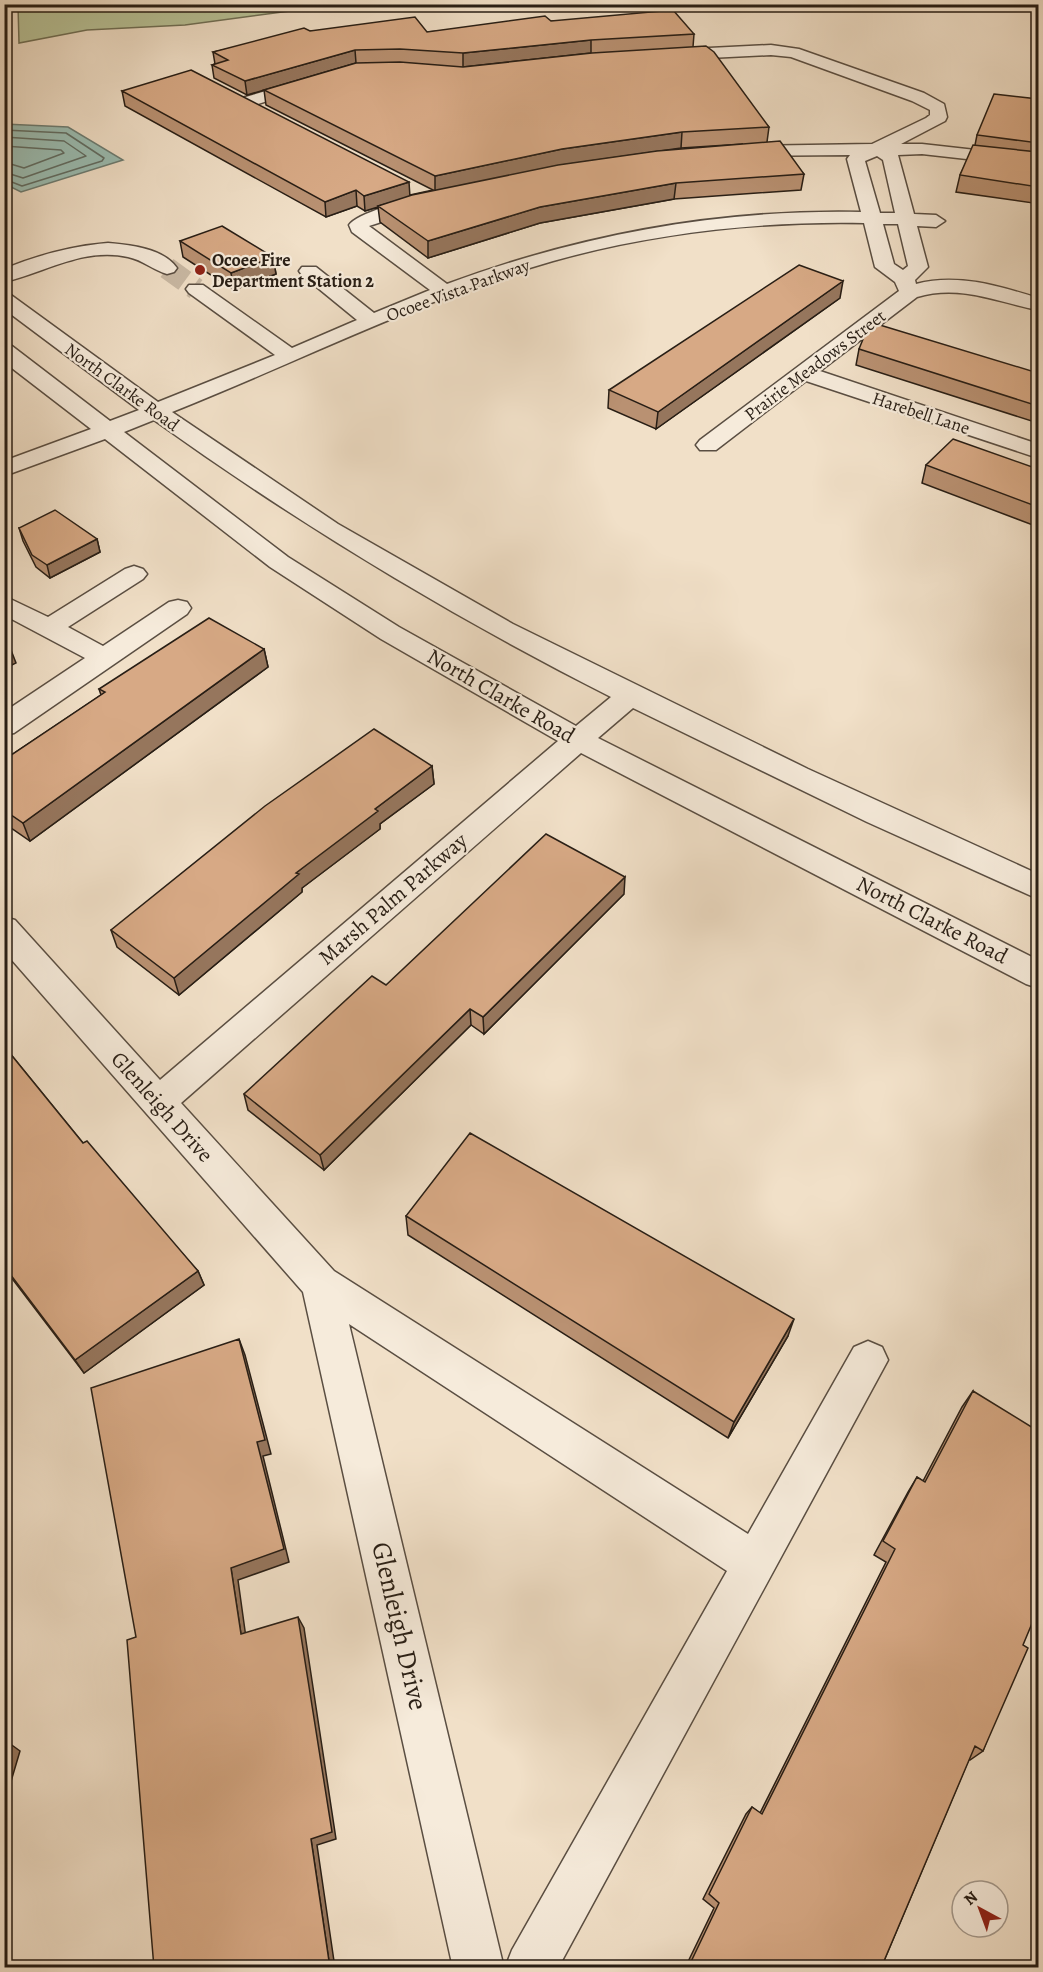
<svg xmlns="http://www.w3.org/2000/svg" width="1043" height="1972" font-family="Alegreya,serif">
	<style>
		.green { fill: #b8c398; stroke: #707056; stroke-width: 1.5 }
		.water { fill: #9bbdb2; stroke: #6d7d73; stroke-width: 1.5 }
		.lines { fill: none; stroke-linecap: round; stroke-linejoin: round }
		.shore { stroke: #626e64; stroke-width: 1.5 }
		.minor-tunnel { stroke: #c9b9a4; stroke-width: 22; stroke-dasharray: 22 10; stroke-linecap: butt }
		.minor-casing { stroke: #5a4e42; stroke-width: 3 }
		.minor { fill: #f6ebdb; fill-rule: evenodd }
		.wall { fill: #b99172; stroke: #281e15; stroke-width: 1.5; fill-rule: evenodd }
		.shaded-wall { fill: #96765d; stroke: #281e15; stroke-width: 1.5 }
		.building { fill: #d7a985; stroke: #281e15; stroke-width: 1.5 }
		.poi-dot { fill: #8f2418; stroke: #f6ebdb; stroke-width: 2 }
		.labels { text-anchor: middle; dominant-baseline: central; stroke-width: 4.5; stroke-linejoin: round; paint-order: stroke }
		.far-poi-label { font-size: 18px; font-weight: bold; fill: #281e15; stroke: #f6ebdb; text-anchor: start }
		.far-street-label { font-size: 18px; fill: #281e15; stroke: #f6ebdb }
		.street-label { font-size: 22px; fill: #281e15; stroke: #f6ebdb }
		.near-street-label { font-size: 27px; fill: #281e15; stroke: #f6ebdb }
	</style>
	<rect width="100%" height="100%" fill="#f1e0c8"/>
	<filter id="stains"><feTurbulence type="fractalNoise" baseFrequency=".00333" numOctaves="4"/><feColorMatrix values="0 0 0 0 .2 0 0 0 0 .09 0 0 0 0 .02 0 0 0 .5 -.17"/></filter>
	<radialGradient id="worn" r=".72"><stop offset=".6" stop-color="#630" stop-opacity="0"/><stop offset="1" stop-color="#630" stop-opacity=".3"/></radialGradient>
	<path class="green" d="M18 5H335L185 25 87 30 19 43Z"/>
	<path class="water" d="M4 124 68 127 123 160 21 192 5 184Z"/>
	<g class="lines">
		<path class="shore" d="M4 130 66 133 104 158 102 161 22 186 4 179
			M4 137 64 141 86 156 23 178 4 172
			M4 146 61 150 64 153 24 168 4 162"/>
		<path class="minor-tunnel" d="M167 268 196 289"/>
		<defs>
			<path id="minor" d="M771 45 799 49 924 93 944 104 947 117 945 121 901 144H922L1038 157V167L922 154 898 155 914 214 936 215 945 221 936 227 917 226 928 267 915 280 916 284C957 273 999 286 1038 298V310C997 302 960 284 917 297L820 371 1038 444V458L806 381 716 450H700L696 445 700 440 899 291 895 282 875 267 864 223C760 221 653 233 553 261 424 298 298 362 172 412L338 524 513 624 808 769 1038 874V899L867 822 633 708 598 738 1038 960V988L1026 984 581 753 181 1103 334 1271 748 1534 854 1347 868 1341 882 1347 888 1360 558 1968H505L512 1950 727 1571 349 1324 504 1968H453L303 1292 4 951V917L15 920 160 1080 558 741 381 639 270 567 105 439 4 476V461L91 429 4 362V345L12 346 110 421 139 410 4 309V293L11 295 158 402 275 355 189 293 186 289 189 285H203L292 348 357 320 302 275 299 271 302 267H316L374 313 430 290 352 232 349 225C357 213 414 196 428 199L430 203 428 207 369 226 447 284C579 235 719 209 861 212L847 159 850 155 741 156 732 151 741 146 872 144 926 118 930 115V110L912 101 791 57 771 55 669 60 661 55 669 50ZM877 156 883 160 895 213H880L865 161ZM883 224H898L908 266 903 270 894 264ZM154 420C299 524 451 616 611 697L576 726 399 627 288 557 124 432Z
				M306 79 312 81 314 84 312 87 245 108 237 103 239 99Z
				M108 243C130 245 163 248 177 268L174 272 167 274C153 270 143 260 128 257 84 247 46 272 4 282V269C38 255 72 246 108 243Z
				M134 566 143 569 147 574 143 579 68 627 103 646 169 602 178 600 187 602 191 608 187 614 14 733 4 735V712L85 658 4 615V596L48 617 125 569Z"/>
		</defs>
		<use href="#minor" class="minor-casing"/>
		<use href="#minor" class="minor"/>
	</g>
	<path class="wall" d="M551 21 694 34 693 47 769 127 767 142 804 174 801 190 674 199 540 223 428 258 380 222 378 207 365 211 357 206 326 217 125 106 122 91 410 195 433 190 266 105 264 90 247 95 214 78 212 65 215 64 213 52 310 31 427 32ZM743 144 560 165 681 148Z
		M1038 99V182L1033 203 956 192 960 175 975 145 977 135Z
		M180 241 273 257 276 274 234 290 183 257Z
		M840 298 656 429 608 408 609 390Z
		M859 349 1038 373V423L856 365Z
		M926 465 1038 469V527L922 483Z
		M19 528 97 539 100 552 50 578 36 567 23 541Z
		M264 649 268 667 30 841 4 823V760L101 695 99 689Z
		M432 766 434 784 380 824V829L302 888V892L179 995 117 947 111 930Z
		M624 894 484 1034 471 1025 324 1170 248 1110 244 1094 386 985Z
		M4 1046 83 1143 198 1271 204 1285 84 1373 4 1268Z
		M406 1216 788 1336 728 1438 408 1235Z
		M973 1391 1023 1645 983 1751 970 1760 969 1759 881 1968H685L714 1908 703 1899 746 1814 752 1807 760 1813 886 1562 874 1555 908 1492 917 1477 923 1481 962 1407Z"/>
	<path class="shaded-wall" d="M591 40V53L463 67V53Z
		M355 50 356 63 247 95 245 81Z
		M682 132 681 148 562 165 435 192V176L562 149Z
		M409 182 410 197 378 206V207L365 211 364 196Z
		M676 183 674 199 540 223 428 258V241L540 207Z
		M356 190 357 206 326 217 325 202Z
		M273 257 276 274 234 290 231 273Z
		M843 281 840 298 656 429 658 412Z
		M97 539 100 552 50 578 47 565Z
		M9 645 16 663 4 669V647Z
		M264 649 268 667 30 841 23 823Z
		M432 766 434 784 380 824V829L302 888V892L179 995 174 978 296 873 375 809Z
		M625 877 624 894 484 1034 483 1017Z
		M470 1009 471 1025 324 1170 320 1155Z
		M198 1271 204 1285 84 1373 75 1360Z
		M794 1319 788 1336 728 1438 734 1422Z
		M239 1339 245 1355 271 1454 263 1456 289 1562 238 1580 247 1645 241 1634 231 1568 257 1442Z
		M298 1617 304 1628 336 1839 317 1845 335 1968H330L311 1839Z
		M9 1743 20 1751 4 1805V1758Z"/>
	<path class="building" d="M673 10 694 34 591 40 463 53 400 49 355 50 245 81 212 65 228 60 213 52 304 28 310 31 415 17 427 32 545 16 551 21Z
		M706 46 714 52 769 127 682 132 562 149 435 176 264 90 356 63 400 62 463 67 592 53Z
		M191 70 409 182 364 196 356 190 325 202 122 91Z
		M994 94 1038 99V143L977 135Z
		M780 141 804 174 676 183 540 207 428 241 378 206 412 195 558 165 657 151Z
		M973 145 1038 152V187L960 175Z
		M222 226 273 257 231 273 180 241Z
		M799 265 843 281 658 412 609 390Z
		M870 322 1038 373V406L859 349Z
		M953 439 1038 469V507L926 465Z
		M55 510 97 539 47 565 32 555 19 528Z
		M209 618 264 649 23 823 4 810V760L105 692 99 689Z
		M4 642 9 645 4 647Z
		M374 729 432 766 375 809 378 811 296 873 299 874 174 978 111 930 265 806Z
		M546 834 625 877 483 1017 470 1009 320 1155 244 1094 372 976 386 985Z
		M4 1046 83 1143 87 1141 198 1271 75 1360 4 1266Z
		M470 1133 794 1319 734 1422 406 1216Z
		M239 1339 265 1440 257 1442 284 1549 231 1568 241 1634 298 1617 332 1832 311 1839 330 1968H154L127 1640 136 1637 91 1388Z
		M973 1391 1038 1431V1609L1023 1645 1028 1648 983 1751 975 1746 881 1968H688L719 1903 709 1894 752 1807 762 1814 895 1549 883 1541 917 1477 925 1482Z
		M4 1743H9L4 1758Z"/>
	<circle class="poi-dot" cx="200" cy="270" r="6"/>
	<g class="labels">
		<g class="far-poi-label">
			<text x="212" y="260">Ocoee Fire<tspan x="212" dy="21">Department Station 2</tspan></text>
		</g>
		<g class="far-street-label">
			<text transform="translate(458 290) rotate(-20)">Ocoee Vista Parkway</text>
			<text transform="translate(815 365) rotate(-37)">Prairie Meadows Street</text>
			<text transform="translate(122 387) rotate(36)">North Clarke Road</text>
			<text transform="translate(921 413) rotate(18)">Harebell Lane</text>
		</g>
		<g class="street-label">
			<text transform="translate(501 696) rotate(30)">North Clarke Road</text>
			<text transform="translate(393 899) rotate(-41)">Marsh Palm Parkway</text>
			<text transform="translate(932 920) rotate(27)">North Clarke Road</text>
			<text transform="translate(162 1107) rotate(48)">Glenleigh Drive</text>
		</g>
		<g class="near-street-label">
			<text transform="translate(400 1626) rotate(77)">Glenleigh Drive</text>
		</g>
	</g>
	<rect width="1043" height="1972" fill="none" stroke="#f1e0c8" stroke-width="24"/>
	<rect x="6" y="6" width="1031" height="1960" fill="none" stroke="#281e15" stroke-width="3"/>
	<rect x="12" y="12" width="1019" height="1948" fill="none" stroke="#281e15" stroke-width="1.5"/>
	<g transform="translate(980 1909) rotate(319)"><circle r="28" fill="#f6ebdb" stroke="#a4998c" stroke-width="1.5"/>
	<path d="M0-4.5L10 22L0 15L-10 22Z" fill="#8f2418"/>
	<text y="-9" font-size="16" font-weight="bold" text-anchor="middle" fill="#281e15">N</text>
	</g>
	<rect width="100%" height="100%" filter="url(#stains)"/>
	<rect width="100%" height="100%" fill="url(#worn)"/>
</svg>
